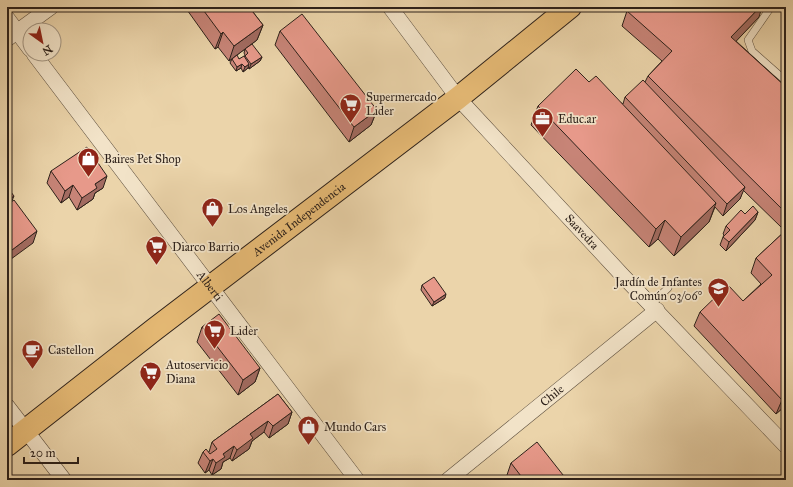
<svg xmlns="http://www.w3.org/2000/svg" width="793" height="487" font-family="'IM FELL Great Primer',serif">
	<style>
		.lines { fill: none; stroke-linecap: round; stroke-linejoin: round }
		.service-casing { stroke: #5c4e3e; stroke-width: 8 }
		.minor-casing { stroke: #5c4e3e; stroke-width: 16 }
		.primary-casing { stroke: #2d211a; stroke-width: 24 }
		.service { stroke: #f2e3c8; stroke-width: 7 }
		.minor { stroke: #f2e3c8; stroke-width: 15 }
		.primary { stroke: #e6ba75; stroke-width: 22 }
		.wall { fill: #c78477; stroke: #2d211a; fill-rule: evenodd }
		.shaded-wall { fill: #a26b61; stroke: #2d211a }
		.building { fill: #e7998a; stroke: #2d211a }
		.labels { text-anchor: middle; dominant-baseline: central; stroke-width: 3.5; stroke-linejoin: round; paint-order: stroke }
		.poi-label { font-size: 12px; fill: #2d211a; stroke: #f2e3c8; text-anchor: start }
		.street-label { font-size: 12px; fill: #2d211a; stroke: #f2e3c8 }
	</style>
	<rect width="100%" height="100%" fill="#ebd4aa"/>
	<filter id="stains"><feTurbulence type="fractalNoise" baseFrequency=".005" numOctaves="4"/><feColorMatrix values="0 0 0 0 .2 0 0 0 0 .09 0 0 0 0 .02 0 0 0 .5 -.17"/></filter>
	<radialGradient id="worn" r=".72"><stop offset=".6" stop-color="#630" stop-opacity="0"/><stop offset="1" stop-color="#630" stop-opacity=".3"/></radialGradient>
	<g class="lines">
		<defs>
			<path id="service" d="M771 7 748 40 752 51 786 81
				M651 304 668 288"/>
			<g id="minor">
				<path id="s1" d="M390 7 458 98 623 276 786 446"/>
				<path d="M7 18 30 49"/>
				<path d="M7 39 51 7"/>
				<path id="s2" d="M34 54 357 480"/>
				<path d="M7 406 64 480"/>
				<path id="s3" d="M448 480 657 310"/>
			</g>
			<g id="primary">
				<path id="s4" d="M7 445 155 329 458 98 570 7"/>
			</g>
		</defs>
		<use href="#service" class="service-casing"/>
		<use href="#minor" class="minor-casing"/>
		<use href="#primary" class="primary-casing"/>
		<use href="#service" class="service"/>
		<use href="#minor" class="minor"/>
		<use href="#primary" class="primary"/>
	</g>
	<path class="wall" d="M185 7H249L263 25 257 40 245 49 262 57 260 61 249 69 248 67V68L243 72 241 68 236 71 230 63 232 59 229 61 218 47 215 49ZM245 49 244 53 245 55 244 57 239 59 233 58Z
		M627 11 759 17 736 41 786 87V223L781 227 743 190 740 199 723 216 715 207 709 222 674 256 658 239 649 247 531 125 538 106 589 82 623 104 625 97 645 82 648 76 662 61 622 26Z
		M280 31 377 110 371 125 349 142 275 45Z
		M51 171 103 188 95 193 93 199 77 210 69 197 61 203 47 183Z
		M758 212 755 220 726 251 720 245 723 237 724 235 723 234 726 226 745 214Z
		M784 232 786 405 776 414 694 326 700 312 743 301 761 284 751 273 756 258Z
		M422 285 445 298 432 306 421 290Z
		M202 327 260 368 255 382 238 395 197 342Z
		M278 394 292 412 288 424 269 438 264 432 252 441 249 449 232 461 230 458 223 462 221 469 212 475 209 470 205 473 198 463 203 452H209L212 442Z
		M511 463 567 480H511L507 475Z"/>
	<path class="shaded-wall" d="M760 7H762L759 17 726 52 731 37Z
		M263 25 257 40 229 61 234 46Z
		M223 32 218 47 215 49 221 34Z
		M262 57 260 61 249 69 251 64Z
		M242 64 241 68 236 71 237 67Z
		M249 64 248 68 243 72 245 67Z
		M377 110 371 125 349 142 354 127Z
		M786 147V156L776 166 781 152Z
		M107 176 103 188 95 193 93 199 77 210 82 198 95 184Z
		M73 185 69 197 61 203 65 191Z
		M745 187 740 199 723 216 727 204Z
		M14 196 8 210 7 212V201Z
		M716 203 709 222 674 256 681 237Z
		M758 212 755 220 726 251 729 242Z
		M786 214V223L781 227Z
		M665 220 658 239 649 247 656 229Z
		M37 231 33 243 7 262 8 253Z
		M446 294 445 298 432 306 434 302Z
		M260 368 255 382 238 395 243 380Z
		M786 396V405L776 414 782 400Z
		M292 412 288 424 269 438 273 426Z
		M268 421 264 432 252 441 249 449 232 461 237 450 250 434Z
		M234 446 230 458 223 462 221 469 212 475 216 463 223 454Z
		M213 459 209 470 205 473 210 461Z"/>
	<path class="building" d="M201 7H249L263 25 234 46 223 32 221 34Z
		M631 7H760L731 37 786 87V147L781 152 786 156V213L648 76 672 51 627 11Z
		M302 14 377 110 354 127 280 31Z
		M252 44 262 57 251 64 245 56 248 53 245 49Z
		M237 55 239 59 244 56 249 64 245 67 242 64 237 67 232 59Z
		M576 69 589 82 596 76 716 203 681 237 665 220 656 229 538 106Z
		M643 80 745 187 727 204 625 97Z
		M87 147 107 176 95 184 97 188 82 198 73 185 65 191 51 171Z
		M7 187 14 196 7 201Z
		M14 200 37 231 8 253 7 252V205Z
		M753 206 758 212 729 242 723 237 730 230 726 226 741 210 745 214Z
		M784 232 786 234V396L782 400 700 312 728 285 743 301 772 275 756 258Z
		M434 277 446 294 434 302 422 285Z
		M219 314 260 368 243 380 202 327Z
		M278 394 292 412 273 426 268 421 250 434 253 438 237 450 234 446 223 454 225 457 216 463 213 459 210 461 203 452 206 449 210 454 217 449 212 442Z
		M537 442 567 480H524L511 463Z"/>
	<defs>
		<symbol id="supermarket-pin" viewBox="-11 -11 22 30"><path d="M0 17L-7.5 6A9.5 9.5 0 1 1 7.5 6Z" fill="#8f2418" stroke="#f2e3c8"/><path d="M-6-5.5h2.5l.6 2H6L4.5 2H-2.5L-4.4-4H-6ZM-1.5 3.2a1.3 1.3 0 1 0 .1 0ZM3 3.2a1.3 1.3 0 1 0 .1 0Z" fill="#fff"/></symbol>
		<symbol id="office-pin" viewBox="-11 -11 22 30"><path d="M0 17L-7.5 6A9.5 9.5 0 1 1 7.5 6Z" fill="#8f2418" stroke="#f2e3c8"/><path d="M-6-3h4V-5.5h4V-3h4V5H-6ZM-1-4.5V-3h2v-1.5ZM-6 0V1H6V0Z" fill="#fff"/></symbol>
		<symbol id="shop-pin" viewBox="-11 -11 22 30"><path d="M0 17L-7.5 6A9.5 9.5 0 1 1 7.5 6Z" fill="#8f2418" stroke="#f2e3c8"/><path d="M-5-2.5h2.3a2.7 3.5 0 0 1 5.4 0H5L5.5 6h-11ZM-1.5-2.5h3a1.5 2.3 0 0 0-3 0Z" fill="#fff"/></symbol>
		<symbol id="school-pin" viewBox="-11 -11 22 30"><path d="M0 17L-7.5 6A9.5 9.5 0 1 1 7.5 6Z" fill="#8f2418" stroke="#f2e3c8"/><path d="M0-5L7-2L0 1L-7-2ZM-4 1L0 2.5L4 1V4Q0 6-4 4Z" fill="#fff"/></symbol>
		<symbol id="cafe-pin" viewBox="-11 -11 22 30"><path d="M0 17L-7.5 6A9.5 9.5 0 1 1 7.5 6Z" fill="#8f2418" stroke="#f2e3c8"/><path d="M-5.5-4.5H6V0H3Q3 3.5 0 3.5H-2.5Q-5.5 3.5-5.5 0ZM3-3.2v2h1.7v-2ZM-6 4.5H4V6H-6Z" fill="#fff"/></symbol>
	</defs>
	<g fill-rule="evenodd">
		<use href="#supermarket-pin" x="338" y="92" width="25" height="34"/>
		<use href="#office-pin" x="530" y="106" width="25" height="34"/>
		<use href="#shop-pin" x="76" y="146" width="25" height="34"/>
		<use href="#shop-pin" x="200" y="196" width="25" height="34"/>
		<use href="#supermarket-pin" x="144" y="234" width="25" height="34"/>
		<use href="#school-pin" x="706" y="276" width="25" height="34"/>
		<use href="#supermarket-pin" x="202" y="318" width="25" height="34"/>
		<use href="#cafe-pin" x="20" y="338" width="25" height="34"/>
		<use href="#supermarket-pin" x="138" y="360" width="25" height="34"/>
		<use href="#shop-pin" x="296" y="414" width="25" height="34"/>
	</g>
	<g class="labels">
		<g class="poi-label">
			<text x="366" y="97">Supermercado<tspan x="366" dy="14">Lider</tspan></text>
			<text x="558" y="119">Educ.ar</text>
			<text x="104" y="159">Baires Pet Shop</text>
			<text x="228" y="209">Los Angeles</text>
			<text x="172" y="247">Diarco Barrio</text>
			<text x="702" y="282" text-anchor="end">Jardín de Infantes<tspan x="702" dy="14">Común 03/06°</tspan></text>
			<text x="230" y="331">Lider</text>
			<text x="48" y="350">Castellon</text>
			<text x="166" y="365">Autoservicio<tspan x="166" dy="14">Diana</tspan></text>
			<text x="324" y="427">Mundo Cars</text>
		</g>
		<g class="street-label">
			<text stroke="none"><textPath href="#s4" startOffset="369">Avenida Independencia</textPath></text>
			<text stroke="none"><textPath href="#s1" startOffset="296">Saavedra</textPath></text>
			<text stroke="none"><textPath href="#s2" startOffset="291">Alberti</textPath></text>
			<text stroke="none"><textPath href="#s3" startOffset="134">Chile</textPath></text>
		</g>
	</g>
	<rect width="793" height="487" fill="none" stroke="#ebd4aa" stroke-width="24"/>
	<rect x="8" y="8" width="777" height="471" fill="none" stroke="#2d211a" stroke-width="2"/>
	<rect x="12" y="12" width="769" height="463" fill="none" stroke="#2d211a"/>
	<g transform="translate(42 42) rotate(147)"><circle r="19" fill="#f2e3c8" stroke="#a39582"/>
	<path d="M0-3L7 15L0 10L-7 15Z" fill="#8f2418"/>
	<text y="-6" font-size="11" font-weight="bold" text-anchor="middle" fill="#2d211a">N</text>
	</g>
	<path d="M24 457v6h54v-6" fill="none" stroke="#2d211a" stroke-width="2"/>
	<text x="30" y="457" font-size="12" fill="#2d211a" stroke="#f2e3c8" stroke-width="3" paint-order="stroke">20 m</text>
	<rect width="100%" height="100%" filter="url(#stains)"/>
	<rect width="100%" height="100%" fill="url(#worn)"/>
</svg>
